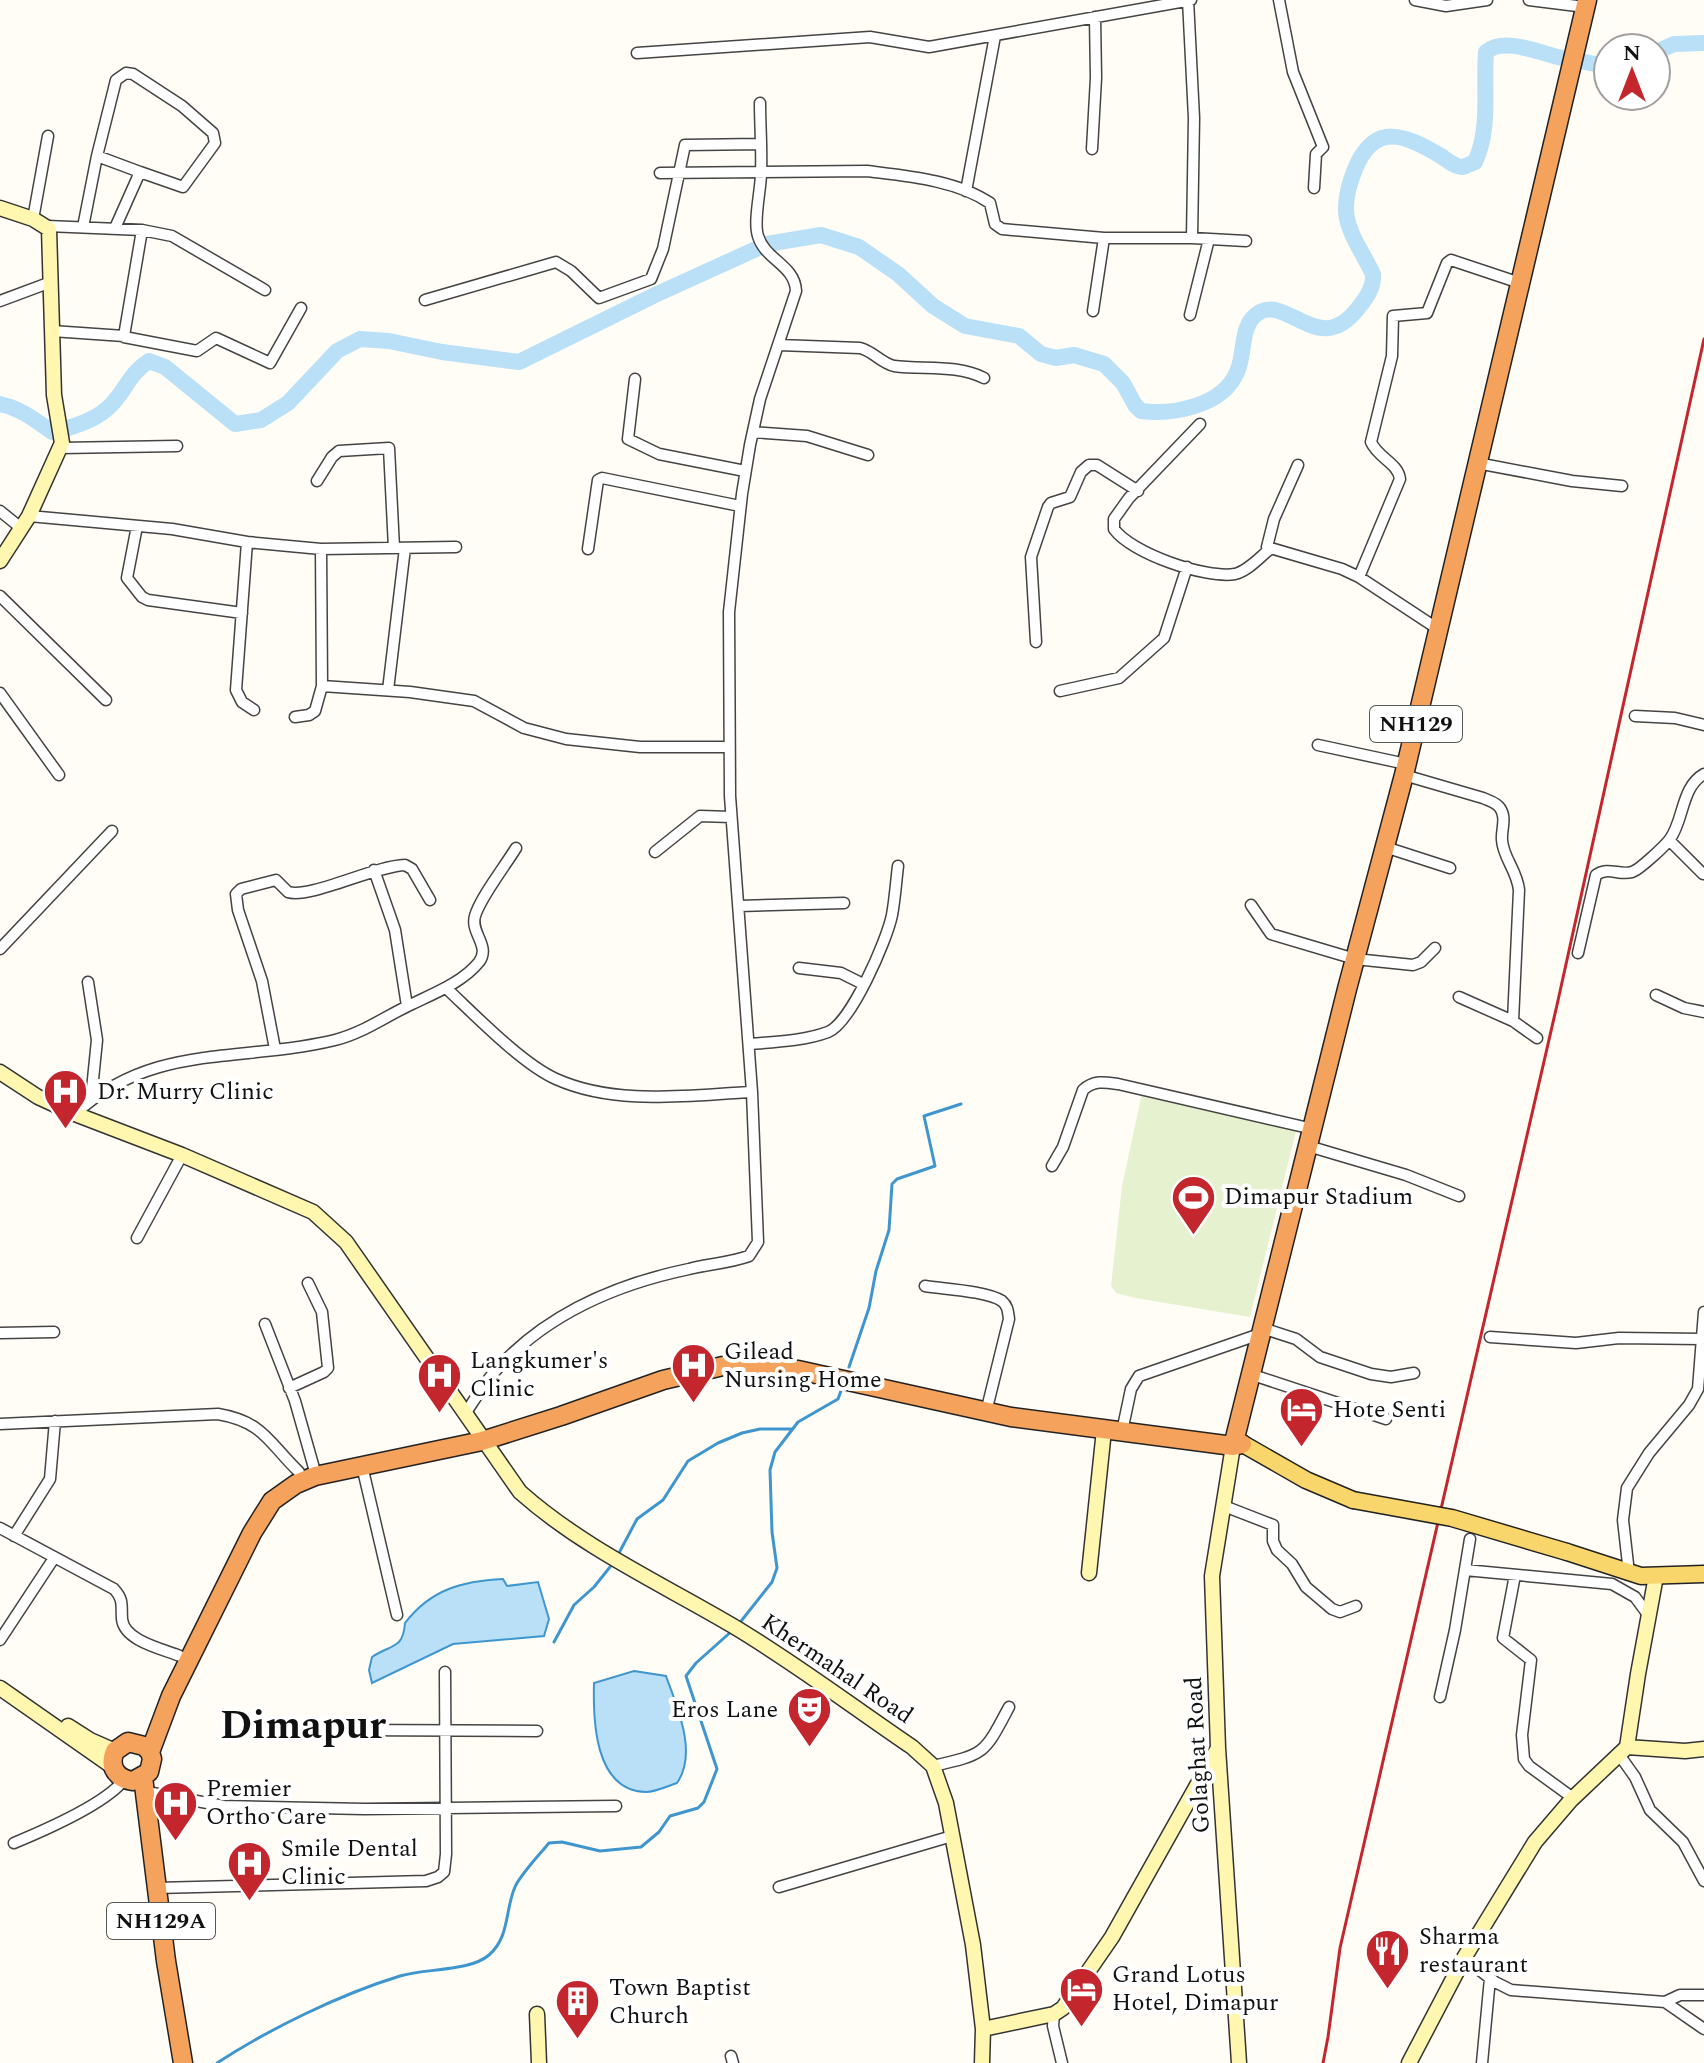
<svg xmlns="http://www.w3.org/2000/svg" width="1704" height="2063" font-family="Spectral,serif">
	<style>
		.pitch { fill: #e6f2cf }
		.water { fill: #b9e0f7; stroke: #3f96cf; stroke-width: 2 }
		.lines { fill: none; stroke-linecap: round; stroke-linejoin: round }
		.stream { stroke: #3f96cf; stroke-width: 3 }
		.river { stroke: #b9e0f7; stroke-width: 16 }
		.street-casing { stroke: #444; stroke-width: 13 }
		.secondary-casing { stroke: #333; stroke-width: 17 }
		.primary-casing { stroke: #222; stroke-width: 19 }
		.highway-casing { stroke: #222; stroke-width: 21 }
		.street { stroke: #fff; stroke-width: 10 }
		.secondary { stroke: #fff6b0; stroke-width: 14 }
		.primary { stroke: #f9d66b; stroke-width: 16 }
		.highway { stroke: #f5a25d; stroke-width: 18 }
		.rail { stroke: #c4262e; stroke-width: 3 }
		.primary-bridge-casing { stroke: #222; stroke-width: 19; stroke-linecap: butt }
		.primary-bridge { stroke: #f9d66b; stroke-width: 16 }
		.labels { text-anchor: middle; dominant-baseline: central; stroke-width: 8; stroke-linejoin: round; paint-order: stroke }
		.shield { fill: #fff; stroke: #585858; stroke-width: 2 }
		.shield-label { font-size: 22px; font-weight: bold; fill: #111 }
		.poi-label { font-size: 24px; fill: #111; stroke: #fff; text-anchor: start }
		.street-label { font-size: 24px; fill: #111; stroke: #fff }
		.town-label { font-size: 40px; font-weight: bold; fill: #111; stroke: #fff }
	</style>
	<rect width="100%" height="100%" fill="#fffdf5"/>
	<path class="pitch" d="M1142 1093 1297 1127 1250 1317 1135 1298 1116 1293 1111 1286 1122 1186Z"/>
	<path class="water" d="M503 1579 507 1586 538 1582 549 1619 544 1636 453 1644 372 1683 369 1670 372 1657C391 1644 403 1650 405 1623 431 1589 463 1581 503 1579Z
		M634 1671 666 1676C677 1707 698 1753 677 1783 668 1786 656 1792 646 1792 594 1791 593 1719 594 1683Z"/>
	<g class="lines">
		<path class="stream" d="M849 1367 869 1308 876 1271 889 1230 892 1184 897 1179 935 1166 924 1116 961 1104
			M619 1553 637 1519 663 1500 688 1461 718 1443 742 1433 760 1429H791
			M738 1625 772 1582 777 1568 772 1532 770 1470 775 1452 798 1422 838 1399 842 1388
			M554 1642 574 1605 594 1587 610 1567
			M217 2063C269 2029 341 1994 400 1976 426 1968 469 1972 489 1955 510 1937 505 1909 515 1887 520 1875 540 1854 549 1843L562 1842 600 1851 641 1847 659 1832 670 1816 698 1808 704 1802 717 1769 686 1676 696 1663 733 1630"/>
		<path class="river" d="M1656 52 1674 44 1704 43
			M1580 61 1595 64 1608 62
			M0 404C20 408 35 420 52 432
			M68 428C84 423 100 417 112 404 127 388 130 373 149 361L165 367 235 424 261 420 288 403 337 351 360 339 389 341 442 352 519 362 655 295 767 244 821 235 859 247 898 274 933 306 965 326 1019 336 1041 354 1056 358 1074 355 1104 364 1123 383 1135 405 1141 411C1173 415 1223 406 1237 372 1246 353 1239 323 1260 312 1290 297 1320 359 1359 307 1367 297 1374 287 1373 274 1351 230 1335 219 1355 169 1375 121 1405 135 1441 156 1447 160 1455 167 1463 167 1464 167 1474 162 1475 162 1491 128 1483 89 1486 52 1504 36 1542 54 1563 58"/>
		<defs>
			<path id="street" d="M1188 0 1194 118 1192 238
				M1279 0 1293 72 1323 147 1316 154 1314 188
				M1415 0 1446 6 1487 0
				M1529 0 1585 7
				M637 53 870 37 929 47 1191 0
				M1092 149 1096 78 1095 17
				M97 156 140 172
				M660 173 867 171C907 176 956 180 990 203L995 224 1002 229 1104 238H1192L1246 241
				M966 191 995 36
				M33 219 48 136
				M47 226 142 230 172 236 265 290
				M83 227 97 156 116 80 126 73 133 74 182 106 213 133 215 143 183 187 140 172 115 228
				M425 300 556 262 571 271 599 298 651 279 663 249 685 145 761 144
				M0 301 51 282
				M1093 311 1104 238
				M1190 315 1209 239
				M52 331 124 336 142 230
				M124 337 197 351 216 338 270 363 301 308
				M779 345 860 348C873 351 881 363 894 366 924 370 956 364 984 378
				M635 379 628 439 659 454 745 471
				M1200 424 1129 498 1114 519V529C1131 553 1205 579 1235 574 1248 571 1260 557 1270 549
				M753 432 807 436 868 455
				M61 448 177 446
				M1477 463 1572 481 1622 486
				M1298 465 1274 519 1267 547 1342 569 1359 577 1438 629
				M317 481 332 457 339 451 389 448 394 548
				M0 511 21 528
				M29 516 172 529 247 542 236 690 242 702 254 710
				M137 526 127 578 142 597 148 600 242 613
				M247 542 321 549 456 547
				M588 549 598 480 602 478 740 506
				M1359 577 1400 479C1398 463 1378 458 1371 442L1392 356 1393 316 1427 313 1447 263 1451 260 1520 283
				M0 596 106 700
				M1036 642 1031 557 1048 507 1051 503 1070 497 1081 472 1089 465H1097L1138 491
				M322 686 410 692 474 701 524 728 566 739 640 747H729
				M388 690 405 548
				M1060 691 1119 678 1164 638 1187 567
				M0 693 59 775
				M1635 716 1675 718 1704 725
				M295 717 309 715 315 711 322 686 321 549
				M1318 745 1406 764
				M1404 775 1483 798C1489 801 1496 802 1500 808 1507 818 1501 830 1502 840 1503 858 1517 870 1519 890L1513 1021
				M1669 840 1703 874
				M1385 847 1450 868
				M655 852 700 816 731 817
				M374 870 395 930 407 1006
				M1251 905 1271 934 1355 959 1413 965 1421 962 1435 948
				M739 906 844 903
				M0 949 112 831
				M1578 953 1596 875C1608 866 1619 876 1632 872 1639 870 1665 846 1670 839 1684 820 1681 787 1704 774
				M799 968 841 973 863 984
				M88 982 97 1040 91 1099
				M446 988C474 1014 522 1064 556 1079 616 1106 688 1095 752 1092
				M1656 995 1684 1008 1704 1012
				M1459 997 1513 1021 1537 1038
				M749 1044C774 1042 804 1041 828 1032 851 1023 887 940 892 915 895 899 896 882 898 866
				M275 1049 262 981 238 910 236 894 241 889 276 880 288 892C310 899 374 866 405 865L412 869 430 900
				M75 1114C153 1042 241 1063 335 1040 363 1033 386 1016 412 1004 435 993 463 982 479 962 491 946 470 933 475 916 480 898 505 866 516 848
				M1308 1146 1406 1175 1459 1196
				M1052 1166 1063 1147 1083 1090C1094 1080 1104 1082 1118 1084L1313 1129
				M137 1238 182 1155
				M925 1286C944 1289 987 1291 1002 1301 1008 1306 1008 1312 1009 1319L988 1404
				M265 1324 295 1401 314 1468
				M1262 1328 1296 1339 1320 1357 1371 1374 1391 1377 1414 1373
				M0 1333 54 1332
				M1490 1337 1576 1343 1619 1338 1702 1339
				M1250 1374 1386 1419
				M289 1388 324 1372 328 1368 322 1312 308 1283
				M465 1414C475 1399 485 1382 497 1369 547 1314 617 1284 689 1269 709 1264 729 1263 749 1256L758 1242 752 1092 730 796 729 612 742 494 750 445 760 399 796 291C795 265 765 260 758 236 753 221 761 190 761 173 762 149 760 126 760 103
				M1124 1422 1131 1389 1139 1376 1260 1334
				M0 1424 218 1414C264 1422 268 1442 299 1472
				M362 1466 397 1615
				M1224 1506 1273 1525V1541L1277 1550 1292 1564 1306 1587 1332 1609 1340 1612 1356 1606
				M0 1528 114 1589C124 1600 121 1605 122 1619 124 1641 163 1649 180 1656
				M14 1536 50 1479 55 1421
				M1465 1570 1612 1584 1635 1597 1649 1616
				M1629 1573 1623 1520 1627 1488 1649 1453 1689 1405 1698 1389 1704 1312
				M1515 1575 1503 1638 1531 1660 1522 1735 1524 1759 1529 1766 1573 1798
				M0 1640 54 1558
				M1440 1697 1455 1630 1470 1539
				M348 1730 537 1731
				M1620 1756 1635 1777 1650 1810 1683 1842 1704 1881
				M933 1766C986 1754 984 1754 1009 1707
				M147 1792 224 1806 364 1809 616 1806
				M14 1843C43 1831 105 1804 124 1780
				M779 1887 952 1836
				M156 1888 426 1881 438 1877 444 1872 446 1854 445 1672
				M1464 1958 1495 1982 1511 1990 1665 2002 1704 2029
				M1665 2002 1680 1995H1704
				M1054 2014 1053 2026 1062 2063
				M731 2056 733 2063
				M1482 2063 1490 1978"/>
			<path id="secondary" d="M0 208 33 219 49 229 54 395 62 443 29 516 0 561
				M0 1072 38 1097 75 1114 182 1155 313 1212 346 1242 520 1492C583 1548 662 1584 733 1626 795 1663 853 1707 912 1747L933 1766 946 1803 973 1945 983 2029 982 2063
				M1233 1446 1212 1576 1218 1748 1239 2063
				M1089 1573 1104 1430
				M0 1688 113 1767
				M68 1726 90 1740 115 1751
				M1627 1747 1685 1751 1704 1749
				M537 2014 539 2063
				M983 2029 1054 2014 1063 2008 1112 1937 1218 1748
				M1409 2063 1464 1958 1535 1842 1571 1800 1627 1747 1638 1674 1656 1576"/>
			<path id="primary" d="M1243 1444 1306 1480 1353 1500
				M1567 1552 1641 1576 1704 1574"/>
			<path id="highway" d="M1233 1446 1347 989 1404 775 1587 0
				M150 1752 144 1746 128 1742 115 1751C108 1767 117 1779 133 1781L149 1772 152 1759 150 1752 171 1696 252 1533 272 1501 296 1484 315 1476 482 1441 561 1416 663 1380 723 1366 798 1370 1011 1417 1233 1446 1242 1444
				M143 1777 166 1961 183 2063"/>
		</defs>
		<use href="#street" class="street-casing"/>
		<use href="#secondary" class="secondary-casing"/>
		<use href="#primary" class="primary-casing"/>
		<use href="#highway" class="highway-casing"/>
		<use href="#street" class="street"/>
		<use href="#secondary" class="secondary"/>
		<use href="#primary" class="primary"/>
		<use href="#highway" class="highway"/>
		<path class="rail" d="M1323 2063 1328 2037 1340 1948 1557 1005 1704 339"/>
		<defs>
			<path id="primary-bridge" d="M1353 1500 1452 1518 1567 1552"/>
		</defs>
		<use href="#primary-bridge" class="primary-bridge-casing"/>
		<use href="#primary-bridge" class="primary-bridge"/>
	</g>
	<defs>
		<symbol id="hospital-pin" viewBox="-11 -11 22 30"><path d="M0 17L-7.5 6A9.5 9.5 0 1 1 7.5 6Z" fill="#c4262e" stroke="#fff"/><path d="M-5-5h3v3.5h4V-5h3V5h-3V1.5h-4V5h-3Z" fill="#fff"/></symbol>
		<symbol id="stadium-pin" viewBox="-11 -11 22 30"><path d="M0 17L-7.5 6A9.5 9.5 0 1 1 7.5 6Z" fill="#c4262e" stroke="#fff"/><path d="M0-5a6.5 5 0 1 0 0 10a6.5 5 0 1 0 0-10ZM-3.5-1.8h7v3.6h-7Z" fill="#fff"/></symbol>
		<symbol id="hotel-pin" viewBox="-11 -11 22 30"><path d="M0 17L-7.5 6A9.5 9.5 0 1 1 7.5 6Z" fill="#c4262e" stroke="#fff"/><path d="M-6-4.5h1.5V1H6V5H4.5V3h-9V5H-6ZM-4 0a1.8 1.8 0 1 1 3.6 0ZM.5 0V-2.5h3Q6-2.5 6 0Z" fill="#fff"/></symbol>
		<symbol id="theatre-pin" viewBox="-11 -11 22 30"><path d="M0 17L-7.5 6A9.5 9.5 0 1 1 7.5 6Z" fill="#c4262e" stroke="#fff"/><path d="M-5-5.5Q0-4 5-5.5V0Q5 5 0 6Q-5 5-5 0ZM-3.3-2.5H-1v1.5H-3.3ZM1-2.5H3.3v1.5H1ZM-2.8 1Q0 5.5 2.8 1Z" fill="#fff"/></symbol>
		<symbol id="restaurant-pin" viewBox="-11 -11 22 30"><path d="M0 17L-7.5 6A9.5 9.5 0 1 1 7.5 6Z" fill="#c4262e" stroke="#fff"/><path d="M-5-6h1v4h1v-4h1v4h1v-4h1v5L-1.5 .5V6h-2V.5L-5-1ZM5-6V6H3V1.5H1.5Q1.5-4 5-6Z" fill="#fff"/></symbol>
		<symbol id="building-pin" viewBox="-11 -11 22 30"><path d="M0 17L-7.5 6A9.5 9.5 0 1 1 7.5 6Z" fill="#c4262e" stroke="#fff"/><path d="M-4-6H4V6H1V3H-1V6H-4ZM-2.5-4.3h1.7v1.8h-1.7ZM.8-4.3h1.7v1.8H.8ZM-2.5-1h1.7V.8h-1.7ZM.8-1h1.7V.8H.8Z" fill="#fff"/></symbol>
	</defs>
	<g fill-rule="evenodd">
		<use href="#hospital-pin" x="40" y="1066" width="51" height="69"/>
		<use href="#stadium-pin" x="1168" y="1172" width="51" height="69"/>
		<use href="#hospital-pin" x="668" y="1340" width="51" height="69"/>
		<use href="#hospital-pin" x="414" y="1350" width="51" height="69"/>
		<use href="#hotel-pin" x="1276" y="1384" width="51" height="69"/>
		<use href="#theatre-pin" x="784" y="1684" width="51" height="69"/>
		<use href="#hospital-pin" x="150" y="1778" width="51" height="69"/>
		<use href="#hospital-pin" x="224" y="1838" width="51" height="69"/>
		<use href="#restaurant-pin" x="1362" y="1926" width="51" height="69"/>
		<use href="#hotel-pin" x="1056" y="1964" width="51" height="69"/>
		<use href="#building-pin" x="552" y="1976" width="51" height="69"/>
	</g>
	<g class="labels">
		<g class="shield">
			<rect x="1370" y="706" width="92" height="36" rx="6"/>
			<rect x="107" y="1903" width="108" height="36" rx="6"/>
		</g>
		<g class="shield-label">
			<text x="1416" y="724">NH129</text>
			<text x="161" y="1921">NH129A</text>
		</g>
		<g class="poi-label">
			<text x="97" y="1092">Dr. Murry Clinic</text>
			<text x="1224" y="1197">Dimapur Stadium</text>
			<text x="724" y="1352">Gilead<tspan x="724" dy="28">Nursing Home</tspan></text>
			<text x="470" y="1361">Langkumer's<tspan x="470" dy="28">Clinic</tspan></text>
			<text x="1333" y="1410">Hote Senti</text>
			<text x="778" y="1710" text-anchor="end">Eros Lane</text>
			<text x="206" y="1789">Premier<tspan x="206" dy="28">Ortho Care</tspan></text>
			<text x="281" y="1849">Smile Dental<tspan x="281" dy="28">Clinic</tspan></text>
			<text x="1419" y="1937">Sharma<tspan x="1419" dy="28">restaurant</tspan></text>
			<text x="1112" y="1975">Grand Lotus<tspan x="1112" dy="28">Hotel, Dimapur</tspan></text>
			<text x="609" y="1988">Town Baptist<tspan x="609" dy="28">Church</tspan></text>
		</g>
		<g class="street-label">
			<text transform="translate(837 1669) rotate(34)">Khermahal Road</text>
			<text transform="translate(1198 1755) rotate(-93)">Golaghat Road</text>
		</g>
		<g class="town-label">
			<text x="303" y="1726">Dimapur</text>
		</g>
	</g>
	<g transform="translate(1632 72)"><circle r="38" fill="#ffffff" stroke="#a0a0a0" stroke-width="2"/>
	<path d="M0-6L14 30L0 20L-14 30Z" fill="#c4262e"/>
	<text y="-12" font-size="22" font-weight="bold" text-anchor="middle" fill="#111111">N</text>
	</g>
</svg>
